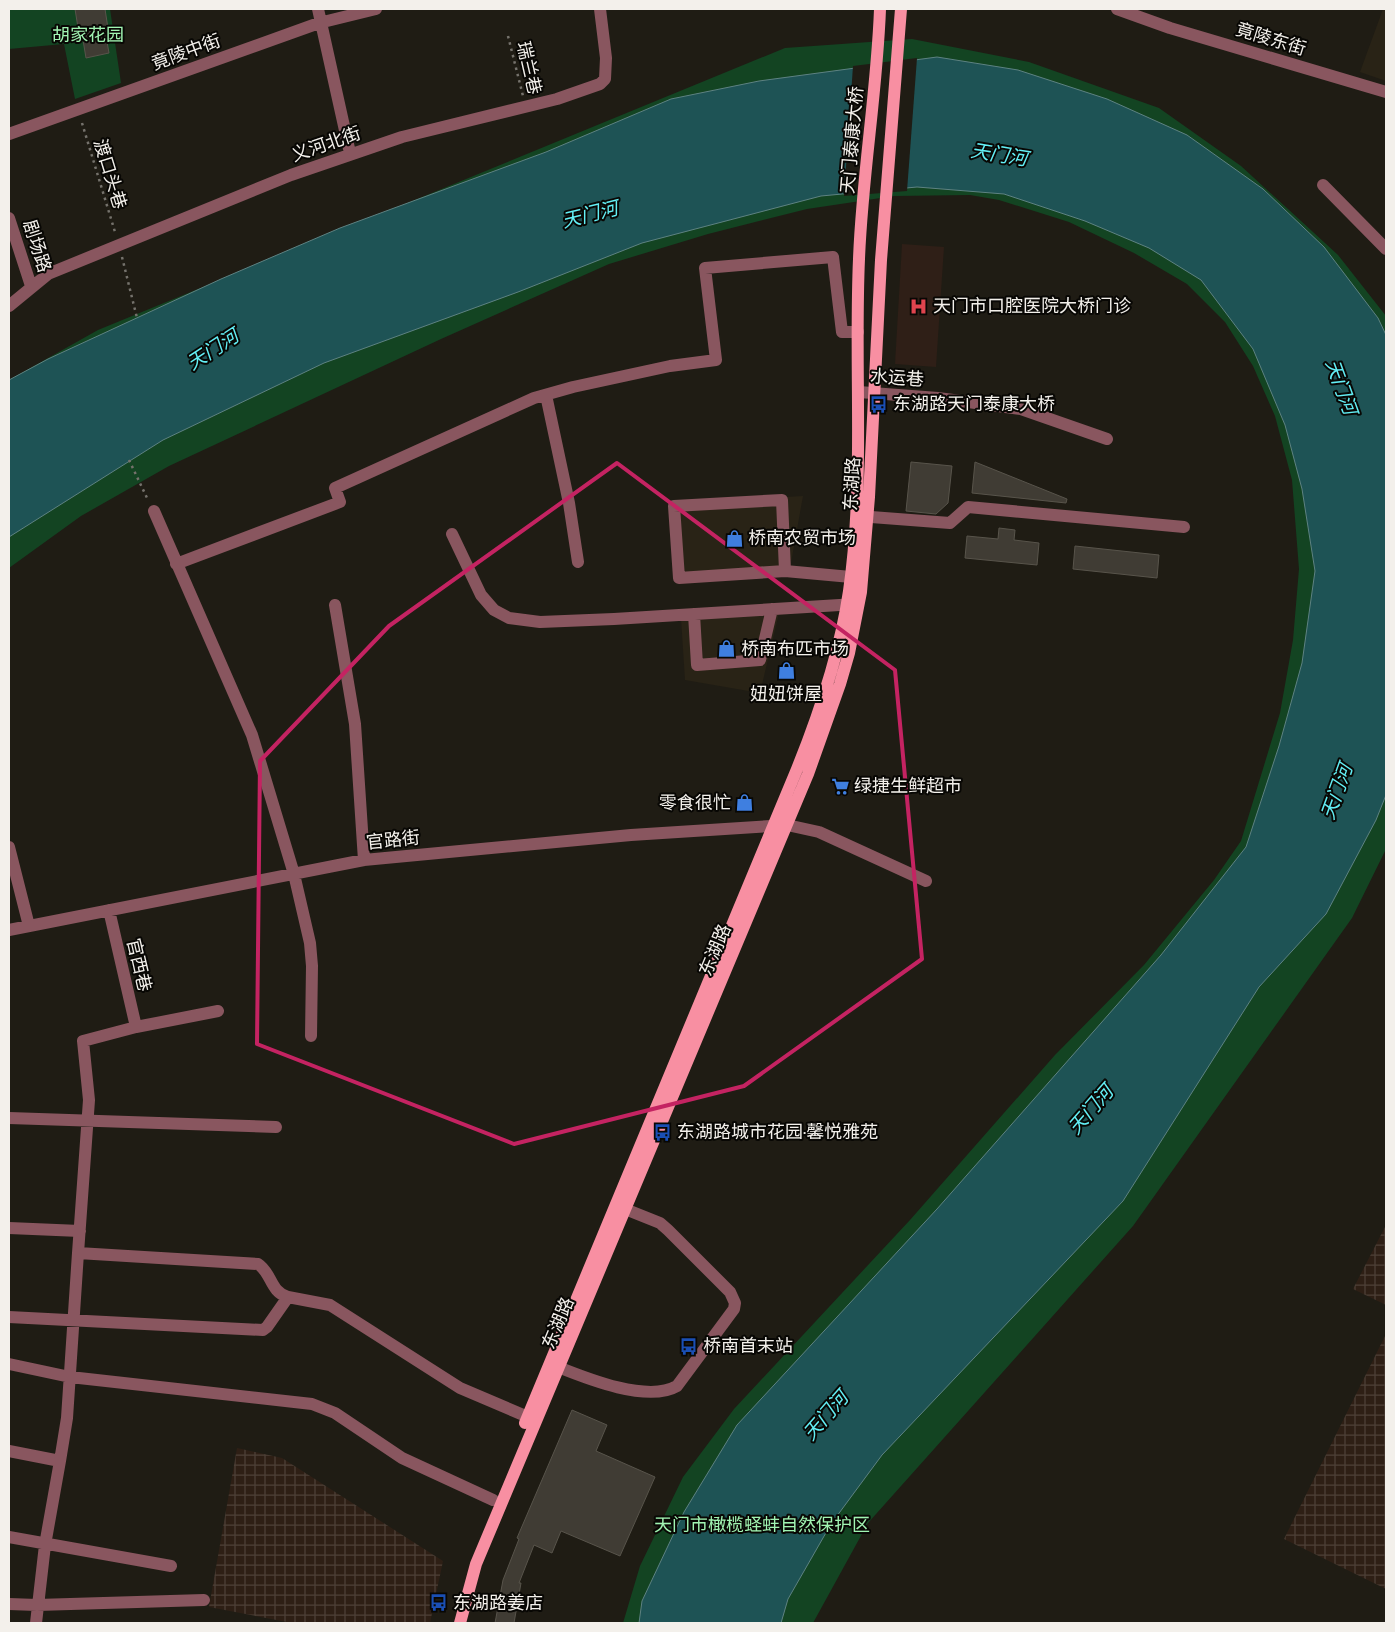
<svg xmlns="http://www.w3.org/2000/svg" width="1395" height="1632" font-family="Karla,'Noto Sans SC',sans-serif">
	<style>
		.built { fill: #292316 }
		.industrial { fill: url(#industrial-grid) }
		.medical { fill: #2f1f17 }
		.park { fill: #134422 }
		.water { fill: #1e5355; stroke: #5e8282 }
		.pier { fill: #1f1c14 }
		.building { fill: #403c34; stroke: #58544b }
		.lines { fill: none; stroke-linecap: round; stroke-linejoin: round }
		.path { stroke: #75726c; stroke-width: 2.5; stroke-dasharray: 2.5 4; stroke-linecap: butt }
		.minor { stroke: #89565f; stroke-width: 12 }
		.major { stroke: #f88fa2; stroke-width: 12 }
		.marked { fill: none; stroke: #c42362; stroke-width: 4; stroke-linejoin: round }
		.labels { text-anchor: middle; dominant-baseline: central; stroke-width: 4; stroke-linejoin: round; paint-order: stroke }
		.park-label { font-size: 18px; fill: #a1f4b2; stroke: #080704 }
		.street-label { font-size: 18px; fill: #f3f0eb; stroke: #080704 }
		.poi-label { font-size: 18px; fill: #f3f0eb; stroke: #080704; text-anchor: start }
		.water-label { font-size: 19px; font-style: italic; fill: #63f0f6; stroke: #080704 }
	</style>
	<defs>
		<pattern id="industrial-grid" width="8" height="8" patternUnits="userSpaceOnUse" patternTransform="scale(1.25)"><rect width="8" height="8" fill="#2e1f15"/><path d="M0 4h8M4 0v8" fill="none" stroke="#4d4037"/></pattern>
	</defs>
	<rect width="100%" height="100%" fill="#1f1c14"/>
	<path class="built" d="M1383 9H1386V81L1360 72Z
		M803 496 789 574 676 582 670 503Z
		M779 613 760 693 685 680 681 618Z"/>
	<path class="industrial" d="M1386 1225V1305L1353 1289Z
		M1386 1334V1589L1284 1539Z
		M237 1448 282 1458 443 1561 430 1623H292L209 1607Z"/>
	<path class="medical" d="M902 244 944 247 936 367 895 364Z"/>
	<path class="park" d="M9 9H110L121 83 75 99 64 44 9 49Z
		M912 39 1029 62 1159 108 1241 166 1338 255 1386 316V849L1352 918 1133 1226 868 1523 813 1623H623L640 1566 683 1477 734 1409 910 1220 1055 1055 1144 965 1214 880 1241 841 1280 713 1293 640 1299 569 1292 480 1275 416 1253 366 1225 322 1187 284 1134 253 1069 222 999 200 970 195 894 196 807 209 708 234 609 264 441 339 169 466 81 516 9 568V380L98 330 785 48Z"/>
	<path class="water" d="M937 57 1018 70 1107 99 1187 135 1263 189 1324 247 1378 318 1386 335V795L1376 820 1326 914 1259 987 1123 1201 882 1455 831 1524 788 1599 781 1623H639L642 1601 684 1512 737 1425 937 1209 1161 955 1246 847 1279 746 1302 663 1315 571 1302 489 1285 425 1253 349 1201 280 1149 248 1085 221 1004 194 917 187 821 196 642 243 518 292 324 363 163 440 9 537V380L48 359 221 279 340 228 546 152 671 99 759 81Z"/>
	<path class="pier" d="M917 58 907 191 844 196 853 66Z"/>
	<path class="building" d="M75 9H105L109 35 106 36 109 53 86 58 83 40H80Z
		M911 462 952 466 948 503 936 514 906 511Z
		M975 462 1067 499 1066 503 972 493Z
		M999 528 1015 530 1014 540 1039 543 1037 565 965 558 967 536 998 539Z
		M1075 546 1159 555 1157 578 1073 569Z
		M572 1410 607 1425 596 1451 655 1477 620 1556 561 1531 552 1553 534 1545 519 1583H521L514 1623H495L503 1580 519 1539 517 1538Z"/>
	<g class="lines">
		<path class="path" d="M508 36 523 96
			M82 123 115 232
			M122 257 137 318
			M129 460 148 500"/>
		<path class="minor" d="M318 9 350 153
			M1117 9 1170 28 1386 92
			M9 134 319 23 376 9
			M1323 185 1386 249
			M9 218 31 286
			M9 306 48 274 291 175 402 137 557 99 600 84 605 79 606 58 600 9
			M859 392 938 398 1021 409 1107 439
			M546 395 569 503 578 562
			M154 511 252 735 294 874 310 943 312 966 311 1036
			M858 516 950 523 968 507 1184 527
			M452 534 481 595 494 610 509 618 540 622 614 619 856 604
			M176 564 340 502 335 488 534 398 573 387 670 366 716 360 705 268 833 257 842 332H858
			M785 571 782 500 674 506 679 578 785 571 851 577
			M335 605 355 724 364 860
			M694 614 697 665 760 660 772 609
			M9 847 29 926
			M109 910 136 1027
			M9 930 364 860 631 835 787 825 819 832 926 881
			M9 1118 276 1127
			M9 1228 80 1231
			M78 1253 89 1100 83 1041 136 1027 218 1011
			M9 1317 263 1330 267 1327 288 1297 330 1305 460 1388 528 1417
			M9 1364 70 1377 312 1404 335 1413 402 1458 493 1500
			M558 1367C588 1379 648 1403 677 1386L734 1309 735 1303 730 1292 668 1230 660 1223 625 1209
			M9 1451 60 1461 45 1545 36 1623
			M60 1461 67 1418 78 1253 258 1264C272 1273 270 1292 288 1297
			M9 1537 171 1566
			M9 1604 37 1605 204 1600"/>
		<path class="major" d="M525 1423 797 769C820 712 840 653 849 591 865 481 854 370 859 259 862 176 877 92 880 9
			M460 1623 476 1564 808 774 840 684 849 653 861 592 869 497 881 260 901 9"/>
	</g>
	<path class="marked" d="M617 463 895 670 922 959 744 1086 514 1144 257 1044 260 761 389 626Z"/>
	<defs>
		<symbol id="hospital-bare" viewBox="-9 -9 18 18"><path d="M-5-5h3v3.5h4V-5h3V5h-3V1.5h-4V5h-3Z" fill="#e0444e" stroke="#080704" stroke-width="2.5" paint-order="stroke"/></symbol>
		<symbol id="bus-bare" viewBox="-9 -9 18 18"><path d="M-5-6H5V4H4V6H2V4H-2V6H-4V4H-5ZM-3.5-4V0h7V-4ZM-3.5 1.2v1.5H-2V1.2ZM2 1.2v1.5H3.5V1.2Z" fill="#1a4fb4" stroke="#080704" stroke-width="2.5" paint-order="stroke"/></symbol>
		<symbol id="shop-bare" viewBox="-9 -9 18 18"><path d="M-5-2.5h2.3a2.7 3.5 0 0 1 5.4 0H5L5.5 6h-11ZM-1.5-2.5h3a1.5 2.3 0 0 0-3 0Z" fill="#3f7fe0" stroke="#080704" stroke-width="2.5" paint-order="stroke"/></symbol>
		<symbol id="supermarket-bare" viewBox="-9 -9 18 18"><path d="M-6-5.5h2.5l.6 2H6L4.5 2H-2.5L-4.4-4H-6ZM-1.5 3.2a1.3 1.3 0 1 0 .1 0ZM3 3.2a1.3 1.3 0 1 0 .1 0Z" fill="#3f7fe0" stroke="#080704" stroke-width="2.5" paint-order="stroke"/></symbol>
	</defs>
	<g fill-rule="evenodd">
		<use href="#hospital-bare" x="906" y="294" width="25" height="25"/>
		<use href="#bus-bare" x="866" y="392" width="25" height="25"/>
		<use href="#shop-bare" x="722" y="526" width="25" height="25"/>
		<use href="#shop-bare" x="714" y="636" width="25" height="25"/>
		<use href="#shop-bare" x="774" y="658" width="25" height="25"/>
		<use href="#supermarket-bare" x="828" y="774" width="25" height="25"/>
		<use href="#shop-bare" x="732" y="790" width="25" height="25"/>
		<use href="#bus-bare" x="650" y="1120" width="25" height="25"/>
		<use href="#bus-bare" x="676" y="1334" width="25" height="25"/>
		<use href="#bus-bare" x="426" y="1590" width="25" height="25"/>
	</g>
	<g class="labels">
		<g class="park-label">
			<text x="88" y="35">胡家花园</text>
			<text x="762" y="1525">天门市橄榄蛏蚌自然保护区</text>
		</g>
		<g class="street-label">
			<text transform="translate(1271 39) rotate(17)">竟陵东街</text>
			<text transform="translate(186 52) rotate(-20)">竟陵中街</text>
			<text transform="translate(529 68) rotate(77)">瑞兰巷</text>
			<text transform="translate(852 140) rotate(-85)">天门泰康大桥</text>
			<text transform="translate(326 144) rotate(-19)">义河北街</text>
			<text transform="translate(110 174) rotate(73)">渡口头巷</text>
			<text transform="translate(37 246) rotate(72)">剧场路</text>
			<text transform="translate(897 378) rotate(4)">水运巷</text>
			<text transform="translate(852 484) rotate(-87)">东湖路</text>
			<text transform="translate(393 840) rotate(-6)">官路街</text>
			<text transform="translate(715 950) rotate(-67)">东湖路</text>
			<text transform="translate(139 965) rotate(77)">官西巷</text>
			<text transform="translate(558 1323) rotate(-67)">东湖路</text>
		</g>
		<g class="poi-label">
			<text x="933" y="306">天门市口腔医院大桥门诊</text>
			<text x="893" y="404">东湖路天门泰康大桥</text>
			<text x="748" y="538">桥南农贸市场</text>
			<text x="741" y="649">桥南布匹市场</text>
			<text x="786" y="694" text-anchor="middle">妞妞饼屋</text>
			<text x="854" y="786">绿捷生鲜超市</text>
			<text x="731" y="803" text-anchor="end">零食很忙</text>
			<text x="677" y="1132">东湖路城市花园·馨悦雅苑</text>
			<text x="703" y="1346">桥南首末站</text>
			<text x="453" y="1603">东湖路姜店</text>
		</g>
		<g class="water-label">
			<text transform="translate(999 155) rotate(9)">天门河</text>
			<text transform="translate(590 215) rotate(-14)">天门河</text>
			<text transform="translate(213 350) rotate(-33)">天门河</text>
			<text transform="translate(1341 387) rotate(70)">天门河</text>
			<text transform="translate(1337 792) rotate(-70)">天门河</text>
			<text transform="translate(1091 1110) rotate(-49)">天门河</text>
			<text transform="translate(826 1416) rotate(-49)">天门河</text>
		</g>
	</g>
	<rect width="1395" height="1632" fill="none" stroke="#f3f0eb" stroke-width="20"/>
</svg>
